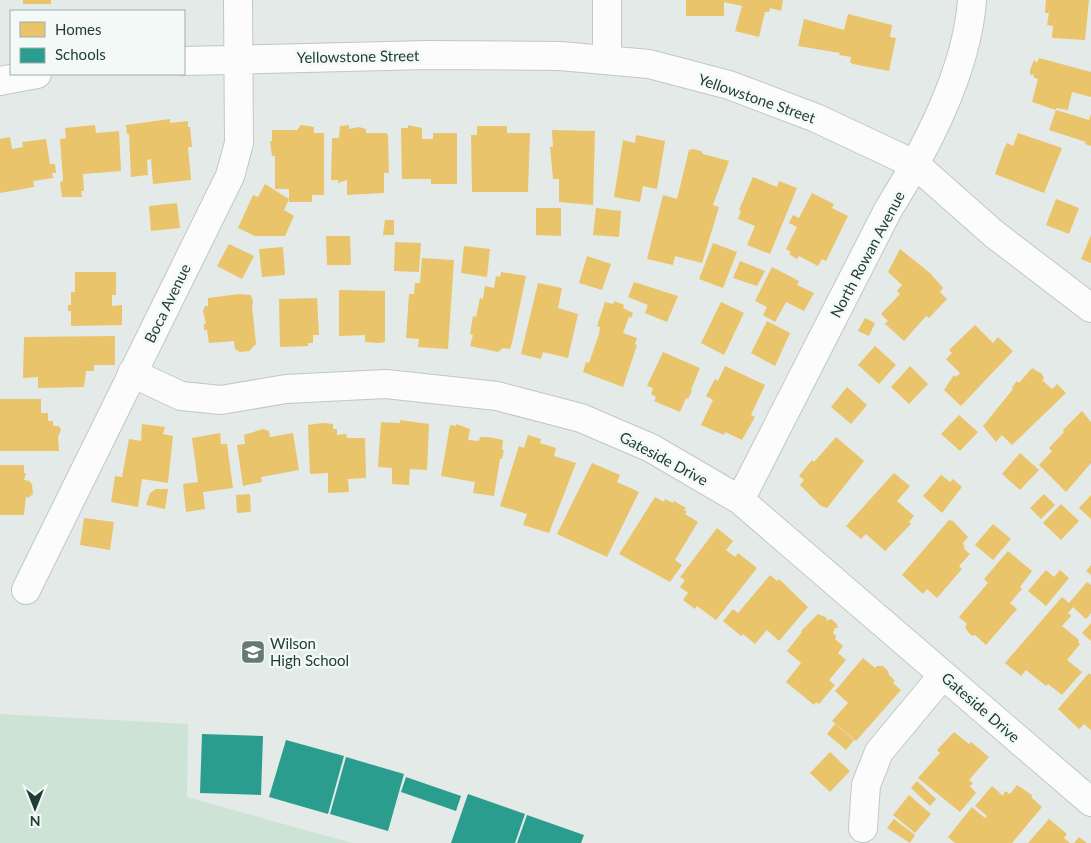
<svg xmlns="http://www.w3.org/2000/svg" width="1091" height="843" font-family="Lato,sans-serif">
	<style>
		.green { fill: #cde3d5 }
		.homes { fill: #e9c46a }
		.schools { fill: #2a9d8f }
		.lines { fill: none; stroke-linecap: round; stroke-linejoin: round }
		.street-casing { stroke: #c1c7c5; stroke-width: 30 }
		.street { stroke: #fbfcfb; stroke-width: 28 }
		.labels { text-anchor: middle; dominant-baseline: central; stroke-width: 5; stroke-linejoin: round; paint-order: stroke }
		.street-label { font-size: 15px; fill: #223d38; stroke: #f3f9f6 }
		.poi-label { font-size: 15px; fill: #223d38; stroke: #f3f9f6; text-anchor: start }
	</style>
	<rect width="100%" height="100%" fill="#e4eae7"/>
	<path class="green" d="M0 714 188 724 187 797 352 843H0Z"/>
	<path class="homes" d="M23 0H51V4H23Z
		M686 0H783L781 11 770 8 769 12H765L759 37 735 31 742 6 724 2V16H686Z
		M1046 0H1089L1085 40 1052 38 1053 26 1047 25 1049 13H1045Z
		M848 14 892 25 890 37 896 38 889 71 853 64 850 62 851 57 839 55 840 53 798 46 804 19 844 30Z
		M1039 58 1091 72V97L1072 92 1068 110 1056 108V110L1089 120 1091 114V146L1085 144 1086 142 1049 130 1056 110 1032 102 1038 79 1033 77 1034 74 1030 75V70L1034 60 1037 63Z
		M170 119V123L188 121V127H190L192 147H188L191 180 153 184 151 159 147 160 148 175 131 177 129 134H127L126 125Z
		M95 125 96 133 119 131 121 171 83 174 84 191H81L82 197H62L60 182 63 181 60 139 66 138 65 128Z
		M301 125 314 127V133H324V195H312V202H289V189H275V156H272L270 141H272V130H297Z
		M349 125V129L359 127 366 129V133H386L388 135 389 173H384V193L347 195V180L338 183V180H331L332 138H339L340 126Z
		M408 125 422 128V139H433V133H457V184H431V179H402L401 128H408Z
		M477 126H507V133H530L528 192H472L471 135H477Z
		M552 130 595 131 593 205 559 202V179H553L550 147H553Z
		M1018 133 1062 148 1044 193 995 174 1004 149 1007 143 1013 146Z
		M636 135 665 141 657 189 643 186 640 202 614 197 623 140 635 143Z
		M10 137 12 149 23 147 22 142 46 139 50 164H55L56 173H52L53 178 33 181 34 187 0 193V139Z
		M693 149 701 151 703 154 729 161 713 205 719 207 702 263 675 256 673 265 647 259 663 195 677 199 689 150Z
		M753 177 777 187 779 181 797 188 770 254 747 245 755 226 738 219 741 211 739 210Z
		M265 184 289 199 284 210 294 216 285 236H255L238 228 253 195 258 197Z
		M812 193 834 204 832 208 848 216 826 261 822 259 818 266 799 256 797 259 789 254 791 252 786 249 797 227 789 223 793 215 799 218Z
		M1056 199 1079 208 1069 234 1046 225Z
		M177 203 180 228 151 231 149 206Z
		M536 208H561V236L536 235Z
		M596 208 621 211 619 237 593 235Z
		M385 220H394V235H383Z
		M1091 235V263L1081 259Z
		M326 236H350L351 265H327Z
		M395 242 421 243 419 272 394 271Z
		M713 243 737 252 723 288 699 279Z
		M229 244 254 256 242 279 217 266Z
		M464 246 490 249 487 277 461 273Z
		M283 247 285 275 262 277 259 249Z
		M900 249 930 273 943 288 940 292 947 299 929 318 926 316 904 341 885 324 888 321 881 314 900 294 897 291 902 285 888 272Z
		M587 256 611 264 602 290 579 283Z
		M422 258 454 260 448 349 418 347 419 339 406 338 409 294H414L415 283H420Z
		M740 261 765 271 757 286 733 278Z
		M772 267 799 281 797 285 814 293 804 311 786 302 775 322 763 315 767 307 755 301Z
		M75 272H116V295H112V306L122 305V325L71 326V311H68V305H71V292H75Z
		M501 272 526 276 512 343 510 349 503 348 498 352 470 346 473 335 470 334 473 316 476 317 480 298 483 299 485 286 494 288 496 276 500 277Z
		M634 282 678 296 667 322 645 313 648 305 628 297Z
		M538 283 562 288 558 308 578 314 568 358 543 352 541 359 521 354Z
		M339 290 385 291V342L378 343 365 342V335L339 336Z
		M239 294 251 295 253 302 252 306 256 344 249 351 240 352 235 349 234 341 209 343 207 330H204V324H206L203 311 205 306H208V298Z
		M317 298 319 335H313V343H308V346L280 347 279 299Z
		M614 301 624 305 623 308 633 313 631 318 629 317 623 333 637 338 635 344 637 345 623 387 583 372 586 362 589 363 599 334 600 327 597 326 605 302 613 304Z
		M721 302 744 313 724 355 701 343Z
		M865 318 875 323 869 336 858 331Z
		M767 321 790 333 775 366 751 353Z
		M975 325 993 343 998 337 1013 351 961 406 944 390 954 375 956 377 960 373 946 359 952 353 949 350Z
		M115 336V365H94V371H86L84 387 38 388V377L23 378 24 337Z
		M875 346 896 365 879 384 858 365Z
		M663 352 700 368 691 390 692 391 688 399 686 398 680 412 654 401 656 397 651 394 653 388 647 386Z
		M725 366 765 385 751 415 755 417 742 440 725 432 724 435 701 425 713 400 706 396 715 379 718 381Z
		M910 366 928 384 909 404 891 387Z
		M1032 368 1042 374 1044 379 1042 380 1052 389 1057 384 1066 393 1012 445 1002 435 996 442 983 426 1013 389 1012 387 1017 381 1019 383Z
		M847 387 867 405 851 424 831 407Z
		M0 399H41V413H48V421H53V426H59L61 430 58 437 59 451H0Z
		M1082 411 1091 422V463L1066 492 1039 465 1052 451 1049 448 1064 432 1063 430Z
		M959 415 978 432 960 451 941 434Z
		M400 420 429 424 427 470 410 469 409 485 392 484V468L378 467 381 422 400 423Z
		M323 423 333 424V429H337V435L346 434 347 438H365L366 478 348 479 349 492 328 493V473L310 474 308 425Z
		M142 424 165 427 163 434 173 436 168 483 142 479 138 507 111 502 115 476 122 477 129 439 141 441Z
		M456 424 470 429 468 440 479 441 480 437H488L503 440 502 450H504L502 459H500L494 496 473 493 475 482 441 476 450 425 456 426Z
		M263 429 269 431 270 437 293 433 299 470 261 477 262 482 243 486 237 445 245 444 244 435Z
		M220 433 221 444H227L233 488 203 492 205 509 186 512 183 484 198 482 192 438Z
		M528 435 541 439 540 443 556 448 554 456 576 463 549 533 523 525 527 514 500 506 519 446 524 448Z
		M836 437 864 461 827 508 821 506 800 485 804 480 799 476 812 460 814 462Z
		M1020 453 1039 470 1020 490 1002 474Z
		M592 463 620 475 617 482 639 492 607 557 557 534Z
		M0 465H24V473H26L24 480H26V482L28 480 32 484 33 494 28 498 26 496 24 515H0Z
		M894 473 910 486 897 501 914 516 909 522 911 524 885 551 866 534 861 539 846 526Z
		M941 475 950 482 953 479 962 487 942 513 923 496Z
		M156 489H168L165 509 146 505 150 493Z
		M250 494 251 512 237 513 236 495Z
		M1044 494 1055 505 1041 519 1030 508Z
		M1091 495V519L1079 508Z
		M655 497 664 502 665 499 673 503 674 501 686 508 684 510 687 512 685 514 698 522 675 560 682 565 670 582 619 554Z
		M1061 504 1079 521 1061 540 1043 523Z
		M84 518 114 522 110 550 80 545Z
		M949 520 953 521 968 537 963 543 965 550 970 554 959 566 962 569 937 598 927 589 923 594 902 575Z
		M993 524 1011 539 993 560 975 545Z
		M717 528 733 541 726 550 735 557 738 553 757 568 716 620 697 606 695 609 683 600 688 593 680 587 685 580 680 577Z
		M1008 551 1032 571 1020 587 1022 589 1010 603 1017 609 986 645 975 635 972 636 968 632 965 627 967 624 959 617 988 583 984 579Z
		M1091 565V575L1086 571Z
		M1046 570 1054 577 1060 570 1069 578 1046 606 1028 591Z
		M770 575 777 581 779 579 808 607 779 641 767 630 755 644 743 634 741 636 723 621 733 609 738 613Z
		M1087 582 1091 585V613L1086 619 1073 607 1068 613 1071 616 1062 626 1079 640 1078 642 1080 644 1067 660 1082 672 1062 695 1048 684 1046 686 1026 670 1021 676 1005 663 1062 597 1069 603Z
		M818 614 827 618 826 621 831 619 837 624 838 628H835L833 633 836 636 835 639 843 646 838 653 846 660 829 680 835 685 819 704 816 702 814 705 786 682 801 663 787 651 802 632 801 631Z
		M1091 623V641L1082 633Z
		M863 658 875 668 877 666H883L888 671 889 675 895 681 893 683 901 690 856 741 832 721 848 703 835 691Z
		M1089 673 1091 675V730L1084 724 1079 729 1058 709Z
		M835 724 854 740 846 750 827 734Z
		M954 732 969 744 971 742 989 757 969 780 973 783 970 786 976 793 960 812 918 778 940 753 937 750Z
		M830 752 850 771 830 792 810 773Z
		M917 781 936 799 930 806 911 788Z
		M1017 785 1032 795V798L1042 807 1012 843H955L948 837 972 807 985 818 987 816 975 806 992 786 1003 796 1005 791 1010 794Z
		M909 795 931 814 915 833 893 815Z
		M894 819 915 835 910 843 887 828Z
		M1049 819 1067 834 1064 838 1070 843H1028Z
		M1079 837 1087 843H1074Z"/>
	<path class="schools" d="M202 734 263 736 261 795 200 793Z
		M286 740 344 756 328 814 269 797Z
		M346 757 404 774 388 831 330 814Z
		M406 777 461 796 456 811 401 792Z
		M468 794 525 814 515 843H451Z
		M527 815 584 835 581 843H517Z"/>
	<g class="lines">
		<defs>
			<path id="street" d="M607 59V0
				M184 61 427 55 560 56 649 64 729 85 816 118 916 165 994 234 1091 308
				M0 81 37 74
				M132 373 181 396 221 400 286 389 386 384 497 396 581 418 651 448 740 500 1091 802
				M740 500 888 210C925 150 967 72 972 0
				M26 590 230 176 239 143 238 0
				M863 828 866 785 879 752 943 675"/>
		</defs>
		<use href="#street" class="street-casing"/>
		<use href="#street" class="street"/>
	</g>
	<defs>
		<symbol id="school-square" viewBox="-11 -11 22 22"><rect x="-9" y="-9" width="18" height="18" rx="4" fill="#667a75" stroke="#f3f9f6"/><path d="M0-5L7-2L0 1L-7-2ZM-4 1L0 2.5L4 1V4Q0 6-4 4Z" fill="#fff"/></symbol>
	</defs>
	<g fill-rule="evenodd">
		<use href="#school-square" x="239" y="638" width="28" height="28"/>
	</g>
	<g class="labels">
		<g class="street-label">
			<text transform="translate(358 56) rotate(-1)">Yellowstone Street</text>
			<text transform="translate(757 98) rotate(19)">Yellowstone Street</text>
			<text transform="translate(867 254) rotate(-62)">North Rowan Avenue</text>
			<text transform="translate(167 303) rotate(-64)">Boca Avenue</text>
			<text transform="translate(664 458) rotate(28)">Gateside Drive</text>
			<text transform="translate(981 707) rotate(41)">Gateside Drive</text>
		</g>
		<g class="poi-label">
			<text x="270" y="643">Wilson<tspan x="270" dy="17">High School</tspan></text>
		</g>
	</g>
	<rect x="10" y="10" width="175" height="65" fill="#f3f9f6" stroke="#9faeaa"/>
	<rect x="20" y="22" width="25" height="15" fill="#e9c46a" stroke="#9faeaa"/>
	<text x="55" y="35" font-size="15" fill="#223d38">Homes</text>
	<rect x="20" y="48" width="25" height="15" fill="#2a9d8f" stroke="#9faeaa"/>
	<text x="55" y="60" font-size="15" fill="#223d38">Schools</text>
	<g transform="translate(35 808) rotate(180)" stroke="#f3f9f6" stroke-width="4" paint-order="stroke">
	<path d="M0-4L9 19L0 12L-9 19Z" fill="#223d38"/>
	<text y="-8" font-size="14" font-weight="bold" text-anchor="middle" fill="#223d38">N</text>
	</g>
</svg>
